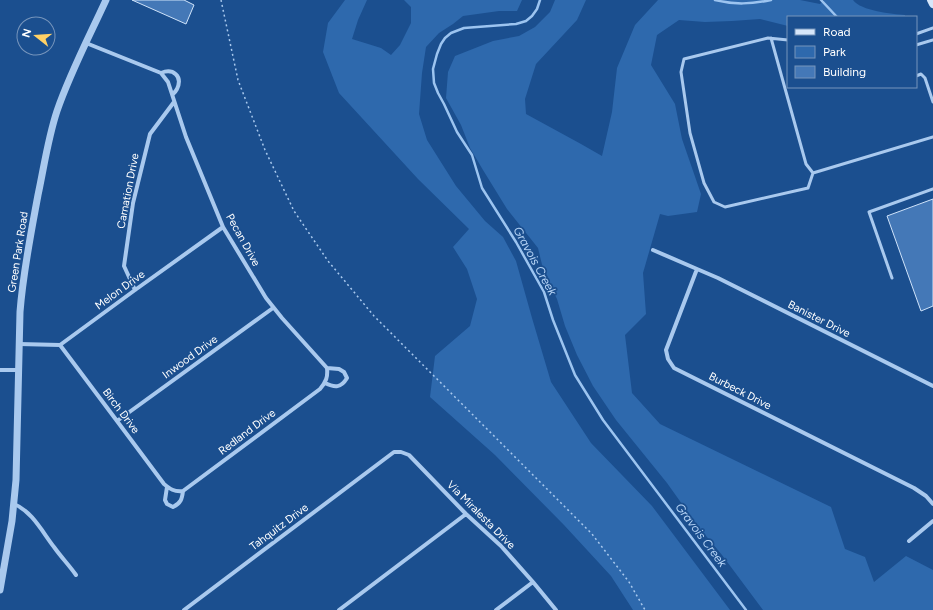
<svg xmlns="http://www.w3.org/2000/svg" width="933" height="610" font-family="Figtree,sans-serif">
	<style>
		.green { fill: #2e69ad }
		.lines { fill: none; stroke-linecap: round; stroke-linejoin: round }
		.stream { stroke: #9cc4f0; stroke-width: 2.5 }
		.building { fill: #4478b7; stroke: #cfe3fa }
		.path { stroke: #a9c9ee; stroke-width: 1.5; stroke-dasharray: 2 3; stroke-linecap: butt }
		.service { stroke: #a9c9ee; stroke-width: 3 }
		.minor { stroke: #a9c9ee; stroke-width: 4 }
		.tertiary { stroke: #a9c9ee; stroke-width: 7 }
		.secondary { stroke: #d6e6fa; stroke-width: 8 }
		.labels { text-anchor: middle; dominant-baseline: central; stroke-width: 3.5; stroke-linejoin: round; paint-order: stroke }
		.street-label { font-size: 11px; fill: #fff; stroke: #1b4f8f }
		.water-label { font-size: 12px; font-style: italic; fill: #b5d3f5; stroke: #1b4f8f }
	</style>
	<rect width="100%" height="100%" fill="#1b4f8f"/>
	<path class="green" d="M345 0H367L358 20 352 39 381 48 391 55 400 45 411 23V7L404 0H522L517 11H499L463 16 453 24 439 33 426 47 422 73 419 114 427 140 456 186 485 221 503 237 516 261 532 318 551 382 591 443 652 506 730 610H633L611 576 564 525 495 455 430 397 435 356 470 326 477 299 467 269 453 247 469 229 418 179 339 93 323 52 328 23Z
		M555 0H586L577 20 536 64 525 99 526 114 581 144 602 156 612 112 617 68 635 25 658 0H800L820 4 824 0H853C861 11 892 14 905 15V17H788V26L760 19 732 21 705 22 679 20 657 35 651 65 675 104 682 139 701 194 697 212 668 216 660 214 643 273 646 314 625 335 632 393 660 424 831 507 845 549 865 557 874 582 906 556 933 570V610H763L722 555 697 525 667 483 616 420 593 386 577 355 565 326 557 299 544 273 538 248 507 209 483 170 470 148 461 125 446 98 448 72 455 56 493 41 519 36 535 27 550 12Z"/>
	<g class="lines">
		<path class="stream" d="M540 0 537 9 532 16 526 21 516 24 464 28 451 33 445 38 441 44 437 54 433 69 434 83 438 93 444 104 457 132 472 155 482 188 516 242 544 292 553 320 575 375 603 420 746 610
			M715 0C735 5 751 4 771 0
			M821 0 837 17"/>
	</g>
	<path class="building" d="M132 0H184L194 5 186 24Z
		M933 199V306L921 311 887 216Z"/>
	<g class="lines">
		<path class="path" d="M221 0 238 80 265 150 294 211 328 261 374 316 592 534 629 582 645 610"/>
		<path class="service" d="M916 34 933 28
			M771 38 806 164 813 173
			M788 40 768 38 684 59 681 72 690 133 704 183 714 202 725 207 808 188 813 173 933 137
			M916 45 933 40
			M916 76 921 74 925 78 933 102
			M892 278 869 212 933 189"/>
		<path class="minor" d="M161 73C173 68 183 76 177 89 176 91 174 93 173 94
			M653 250 697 269 666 350 668 359 674 368 914 488 926 496 933 504
			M697 269 718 278 933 386
			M135 290 124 266 133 203 150 134 174 102
			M19 344 60 345 135 290 223 227
			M60 345 117 421 164 484C170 489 174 492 183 491L320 389C326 382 328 377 327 368L282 318 266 298 223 227 186 137 168 82 161 73 86 43
			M0 370H19
			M325 383C335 388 341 388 347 378L344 372 339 369 327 368
			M117 421 273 308
			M167 487 165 500 167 504 173 507C181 503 182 499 183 491
			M14 504C32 511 43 533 54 547 61 557 69 565 76 575
			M909 541 933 521
			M184 610 394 452H401L409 455 466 514 501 546 533 582 556 610
			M339 610 466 514
			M496 610 533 582"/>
		<path class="tertiary" d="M0 590 12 521 16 480 20 312C23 272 31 233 38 195 44 167 48 138 57 111 70 73 89 37 106 0"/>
		<path class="secondary" d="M931 0 933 4"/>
	</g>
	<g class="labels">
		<g class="street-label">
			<text transform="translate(128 191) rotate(-79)">Carnation Drive</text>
			<text transform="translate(243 240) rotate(61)">Pecan Drive</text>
			<text transform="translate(18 252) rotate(-81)">Green Park Road</text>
			<text transform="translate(120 290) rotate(-36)">Melon Drive</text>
			<text transform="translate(819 319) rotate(27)">Banister Drive</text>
			<text transform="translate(190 357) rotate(-36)">Inwood Drive</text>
			<text transform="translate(740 391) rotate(27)">Burbeck Drive</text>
			<text transform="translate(121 411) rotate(53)">Birch Drive</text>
			<text transform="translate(247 432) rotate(-37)">Redland Drive</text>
			<text transform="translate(481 515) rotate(45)">Via Miralesta Drive</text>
			<text transform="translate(279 527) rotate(-37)">Tahquitz Drive</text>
		</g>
		<g class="water-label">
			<text transform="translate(535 261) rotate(61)">Gravois Creek</text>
			<text transform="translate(701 535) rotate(53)">Gravois Creek</text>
		</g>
	</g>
	<rect x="787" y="16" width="130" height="72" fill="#1b4f8f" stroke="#7695bc"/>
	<rect x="795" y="29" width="20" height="6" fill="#d6e6fa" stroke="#7695bc"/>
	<text x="823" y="36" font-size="12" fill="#ffffff">Road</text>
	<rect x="795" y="46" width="20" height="12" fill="#2e69ad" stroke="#7695bc"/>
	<text x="823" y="56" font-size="12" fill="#ffffff">Park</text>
	<rect x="795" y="66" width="20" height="12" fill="#4478b7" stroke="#7695bc"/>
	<text x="823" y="76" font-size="12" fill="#ffffff">Building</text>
	<g transform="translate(36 36) rotate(287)"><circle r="19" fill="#1b4f8f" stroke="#7695bc"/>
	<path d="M0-3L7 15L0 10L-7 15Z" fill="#ffd166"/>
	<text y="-6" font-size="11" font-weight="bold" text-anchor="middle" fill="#ffffff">N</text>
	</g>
</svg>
